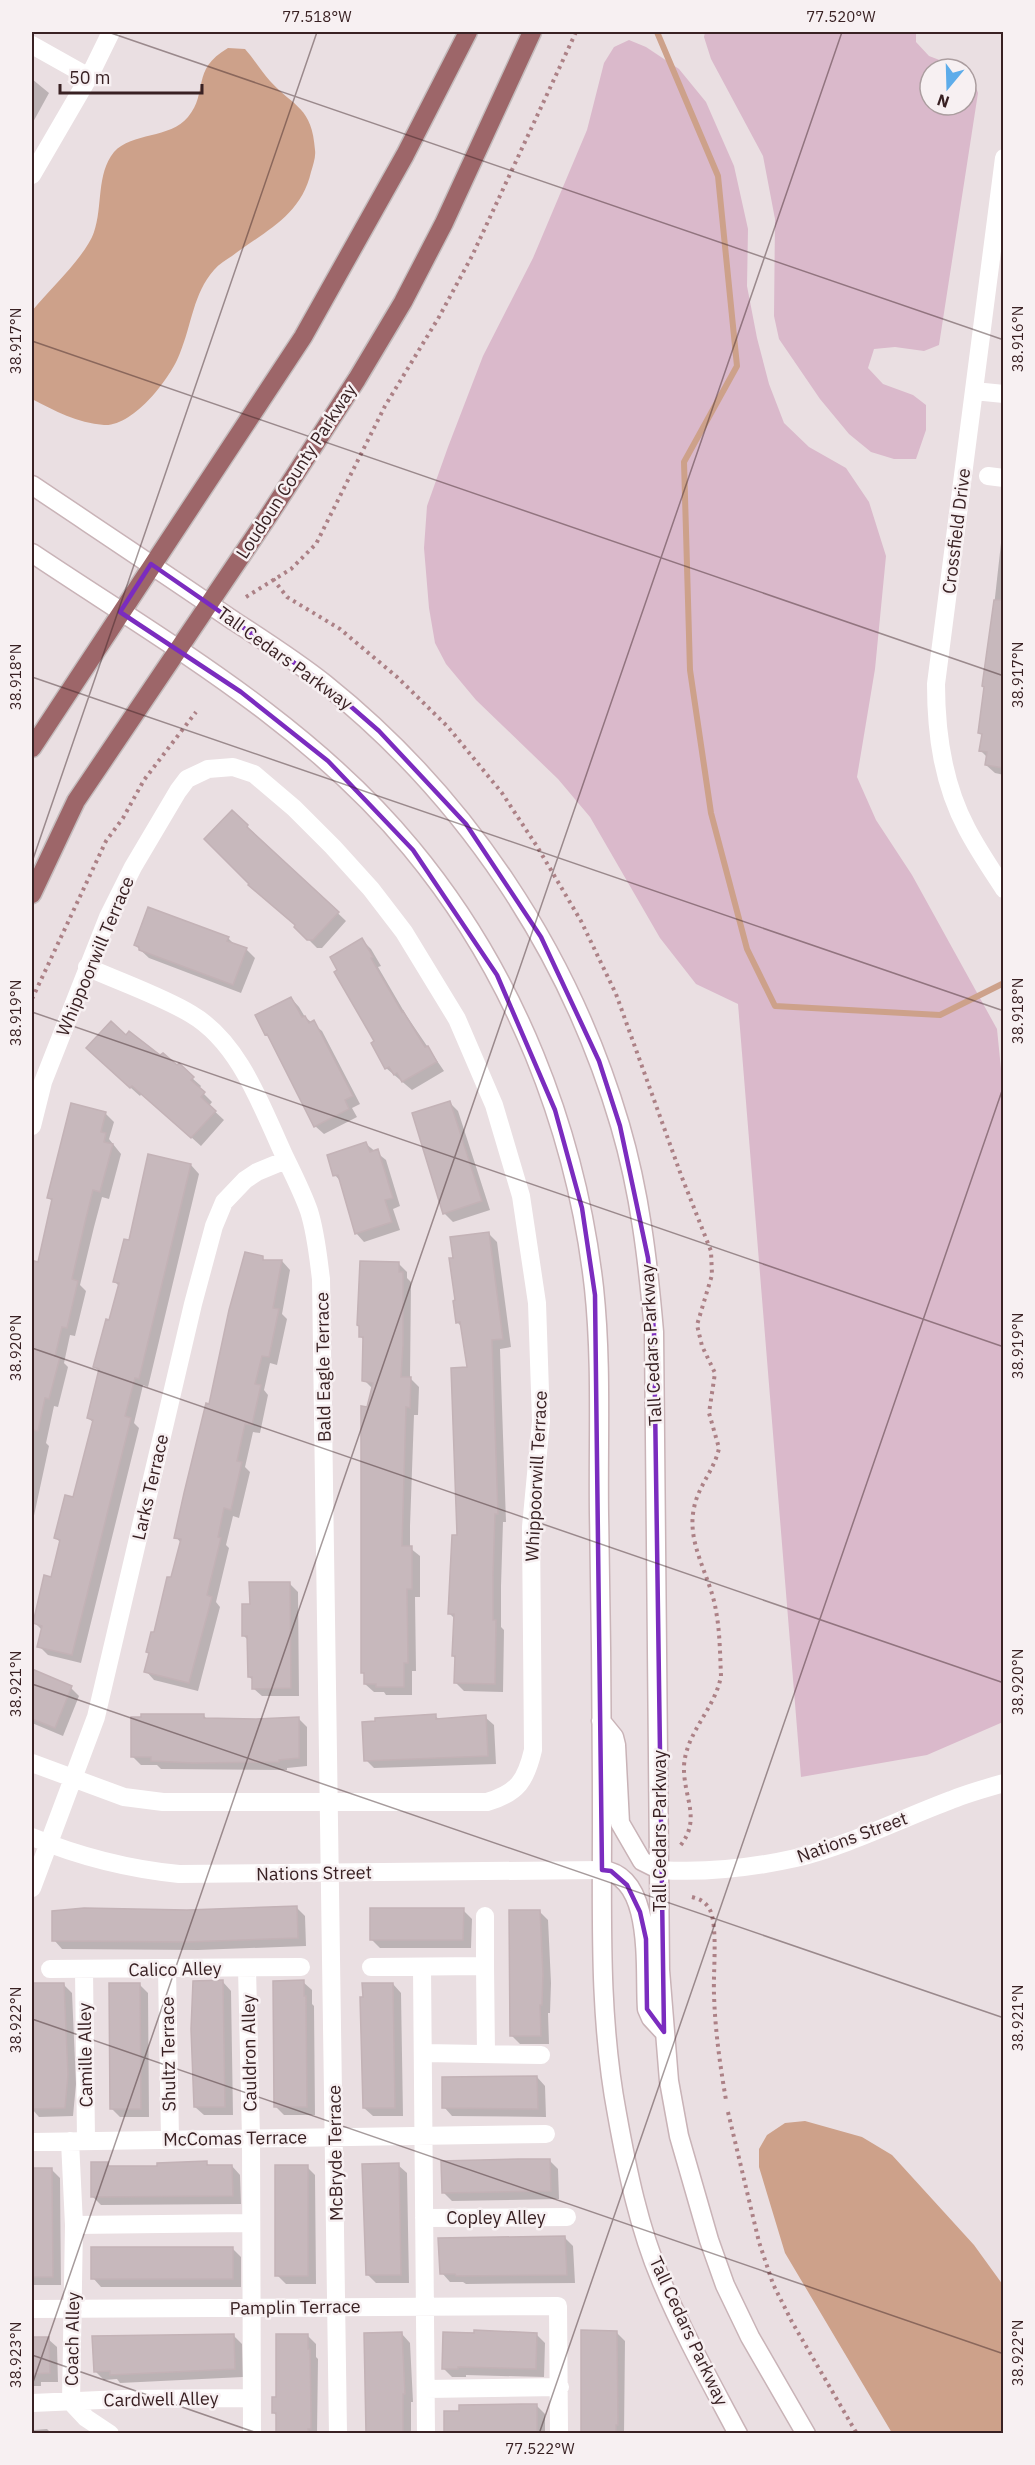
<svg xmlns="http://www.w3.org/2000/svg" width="1035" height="2465" font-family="'IBM Plex Sans',sans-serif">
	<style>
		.green { fill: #dab9cb }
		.water { fill: #cda18a }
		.shadow { fill: #0003 }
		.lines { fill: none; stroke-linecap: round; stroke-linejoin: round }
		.stream { stroke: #cda18a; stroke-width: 6 }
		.building { fill: #c7b8bc; stroke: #c3b2b6; stroke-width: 1.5 }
		.secondary-casing { stroke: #c9b3b7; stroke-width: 21 }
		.primary-casing { stroke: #c4bcbd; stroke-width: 21 }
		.path { stroke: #ac8186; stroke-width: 4; stroke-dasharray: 3 4.5; stroke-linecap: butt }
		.street { stroke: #fff; stroke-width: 18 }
		.secondary { stroke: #fff; stroke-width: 18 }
		.primary { stroke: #9d6669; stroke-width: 18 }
		.marked { fill: none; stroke: #7b2cbf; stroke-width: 4.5; stroke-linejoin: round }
		.ticks { fill: none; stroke: #392123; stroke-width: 1.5; stroke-opacity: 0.45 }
		.labels { text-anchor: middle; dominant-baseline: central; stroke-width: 5; stroke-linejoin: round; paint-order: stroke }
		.street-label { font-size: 18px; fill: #392123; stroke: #f7f0f2 }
		.neatline { fill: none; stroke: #392123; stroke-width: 2 }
		.ticks-label { font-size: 15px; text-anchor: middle; fill: #392123 }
	</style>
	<rect width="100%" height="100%" fill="#eadfe2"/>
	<path class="green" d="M705 32H916V42L929 56 963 69H930V105H966V71L971 74 978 93 939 345 924 351 895 347 874 349 868 368 883 384 913 395 926 405V430L916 459H894L871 452 849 434 820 399 779 339 774 316 775 219 763 156 711 59 704 37Z
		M629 40 646 47 679 69 706 102 734 166 748 229 747 286 757 338 769 384 784 423 809 447 846 468 869 502 886 556 875 669 857 777 876 820 912 875 997 1029 1004 1099 1003 1722 927 1755 801 1777 738 1004 696 984 660 938 590 817 558 779 476 700 446 664 435 643 429 608 424 548 427 506 448 447 483 356 533 258 587 130 604 63 614 47Z"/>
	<path class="water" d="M228 48 245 49C254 59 261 71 270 81 295 108 312 107 315 150 316 157 313 165 311 172 301 216 265 231 232 256 226 260 219 264 214 270 193 294 192 324 180 353 171 378 133 427 104 425 77 423 55 411 32 399V311C49 290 86 256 94 232 103 207 96 174 114 152 132 132 170 139 188 117 209 92 190 70 228 48Z
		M805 2121 862 2137 892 2155 974 2245 1003 2285V2433H892L785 2253 759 2167V2149L767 2135 785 2123Z"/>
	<path class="shadow" d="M32 79 49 93 32 124Z
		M1004 516V775L995 773 986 765 987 757 981 751 983 736 980 733Z
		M232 812 346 921 322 948H317L296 927Z
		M228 938 235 945 246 949 255 958 241 993 149 958 135 945Z
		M362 940 371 949 381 966 378 967 406 1015 444 1071 412 1090 386 1068 376 1041Z
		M291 998 299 1007 305 1017 322 1031 360 1104 352 1108 357 1117 324 1134 315 1126 271 1038 267 1034Z
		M126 1037 192 1078 201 1086 199 1089 212 1102 209 1106 224 1120 201 1146 142 1093 140 1096 96 1057Z
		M449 1102 458 1111 490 1210 453 1222 444 1213Z
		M105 1113 114 1122 109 1139 121 1154 109 1199 102 1197 94 1227 80 1285 86 1291 75 1336 70 1335 64 1363 68 1367 58 1407 54 1406 46 1443 49 1446 32 1525V1277L35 1263 39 1264 53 1202 49 1198Z
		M366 1144 386 1160 400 1206 393 1209 400 1230 364 1242 356 1233 341 1182 335 1175Z
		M191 1165 199 1174 148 1387 143 1385 134 1423 139 1428 81 1663 48 1655 39 1646 43 1631 35 1623 52 1578 61 1543 56 1538 74 1499 94 1423 88 1418 100 1372 94 1366 111 1322 119 1286 114 1281 130 1242Z
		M488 1233 497 1242 511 1347 500 1349 506 1522H503L501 1586V1627L504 1630 503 1692 464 1691 455 1682 456 1659 453 1656 455 1619 449 1613 458 1537 468 1369 462 1327 457 1322 454 1259Z
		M262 1258 265 1261H282L290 1270 282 1314 287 1319 277 1365 270 1363 264 1390 268 1395 260 1433 253 1432 245 1467 250 1472 239 1518 233 1516 226 1545 229 1548 216 1602 220 1607 198 1691 154 1680 146 1671 152 1634H155L181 1543 176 1537 210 1406Z
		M398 1263 407 1272V1278L411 1282 410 1378 419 1387 418 1415H414L410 1526V1548L420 1556V1597H415L416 1671H412V1695H386L384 1692H374L365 1684V1675L363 1672 368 1409 373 1389 364 1380V1340L360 1336Z
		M289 1583 298 1592 299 1696H262L253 1688V1680L249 1677V1641L243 1635 251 1606Z
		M32 1671 71 1688 79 1696 63 1736 32 1723Z
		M204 1716 207 1719H299L307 1727V1766L287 1768V1770L161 1769 157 1765H141L132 1756Z
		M435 1716 440 1720 485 1717 494 1725 496 1764 374 1768 366 1760Z
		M296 1907 305 1916 306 1946 198 1950 62 1949 54 1940 187 1912Z
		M463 1910 472 1919 471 1948H380L371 1939Z
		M539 1911 548 1920 551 1983 550 2013H548L549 2044H520L512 2036Z
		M223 1982 231 1991 233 2115H204L195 2107Z
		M303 1982 312 1990V2004L314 2006 315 2115H284L276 2107Z
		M63 1984 72 1993 76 2084 73 2116 39 2117 32 2109V1985Z
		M139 1984 148 1993 149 2117H120L111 2108Z
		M393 1984 401 1993 403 2116H373L364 2108Z
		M537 2077 545 2086 546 2117 452 2116 444 2107Z
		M550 2161 558 2169 559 2199 452 2201 443 2192Z
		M206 2163 210 2166H232L240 2175 241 2204 101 2205 93 2197 107 2164 111 2168 159 2167Z
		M398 2165 407 2173 409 2283H376L367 2274Z
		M307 2167 315 2175 316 2284H286L277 2275Z
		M32 2169H51L60 2178 61 2285H32Z
		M564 2237 573 2246 575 2283 466 2284 463 2282H450L442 2273Z
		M232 2248 241 2257V2287H101L93 2278Z
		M521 2332 536 2334 545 2343 544 2377 466 2375V2377H452L444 2369V2333Z
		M582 2332H616L625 2341 624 2434H582Z
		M365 2334H402L410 2343 413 2402H411V2434H367Z
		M233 2335 242 2344 243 2377 120 2383 117 2379 104 2380 95 2371Z
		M307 2335 316 2344V2357L318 2359 317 2434H278L277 2416 274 2413 277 2398Z
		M32 2339H48L57 2347 58 2382H41V2386H32Z
		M537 2406 545 2414V2434H445L446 2413Z
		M32 2427 34 2430 47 2429 52 2434H32Z"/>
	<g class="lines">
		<path class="stream" d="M657 32 718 176 737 366 684 462 690 670 711 813 747 949 775 1006 940 1015 1004 983"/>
	</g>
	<path class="building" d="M994 600H1004V768L985 765 987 752 979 751 982 734 978 733 984 687 982 686Z
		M232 810 248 825 247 827 339 912 313 940H307L294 927 295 925 248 885 249 884 204 839Z
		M148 907 229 937 227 941 247 948 233 985 139 950V947L134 945Z
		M362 938 373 957 371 958 402 1012 403 1011 425 1047 428 1046 437 1062 402 1082 397 1073 394 1075 389 1067 385 1069 371 1043 374 1041 334 972 337 970 330 957Z
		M291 997 302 1017 305 1016 309 1023 314 1020 353 1096 345 1100 349 1109 314 1127 267 1034 265 1035 255 1015Z
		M111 1021 126 1035 129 1031 160 1055 163 1053 177 1065 179 1063 194 1077 191 1080 205 1092 201 1097 216 1111 191 1138 132 1086 130 1088 86 1048Z
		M450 1101 482 1201 443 1214 412 1113Z
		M71 1103 106 1112 101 1132 106 1133 104 1142 113 1144 100 1192 93 1190 86 1218 72 1279 78 1281 67 1328 62 1327 55 1356 60 1357 49 1399 45 1398 38 1431 32 1430V1270L34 1261 38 1262 52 1199 47 1198Z
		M366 1142 370 1152 378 1149 393 1198 385 1200 392 1222 355 1234 338 1175 333 1176 327 1155Z
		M148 1154 191 1164 139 1379 135 1378 125 1416 131 1418 72 1655 37 1647 42 1626 33 1623 44 1575 51 1577 60 1540 54 1538 65 1495 73 1497 93 1420 87 1418 99 1369 93 1367 106 1319 109 1320 119 1283 113 1282 124 1239 129 1240Z
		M489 1232 503 1339 492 1340 498 1514H495L493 1576V1620H496L495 1684 454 1683 455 1656H452L454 1614H448L452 1535H457L451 1368 467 1367 460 1322 456 1323 453 1301 455 1300 449 1258H453L450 1237Z
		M245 1252 263 1256V1260H282L273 1308 279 1309 269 1357 262 1356 255 1384 261 1385 252 1425 245 1424 237 1461 242 1462 231 1510 224 1508 218 1537 221 1538 207 1595 212 1597 189 1683 144 1672 149 1653 146 1652 151 1632H154L167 1577H171L181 1539 174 1538 184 1493 206 1403 209 1404 229 1310Z
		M360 1261 399 1262V1272H403V1346L401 1377H411L410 1408 406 1407 402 1546H412V1589H407L408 1663H404V1687H376V1684H364V1673H361V1406L367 1407 373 1383 362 1381 363 1337H359V1326L357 1325Z
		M249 1582H290L291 1688 252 1689V1677H248L247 1636H242V1604H250Z
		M32 1669 72 1686 55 1728 32 1719Z
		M141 1714H204V1718L256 1719 299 1717V1758L279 1760V1762L193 1763 151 1761V1757H131V1717H141Z
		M436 1714V1719L486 1715 488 1756 364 1761 362 1722 375 1721V1718Z
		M297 1906 298 1938 188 1942 52 1941V1911L84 1908 187 1910Z
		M370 1908H464L463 1940H370Z
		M509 1910H540L543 1974 542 2005H540L541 2036H510Z
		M223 1980 225 2107H194L191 2029 193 1981Z
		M304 1980V1996H306L307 2107H274L273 1981Z
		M32 1983H64L68 2075 65 2108 32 2109Z
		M109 1983H140L141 2109H110Z
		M362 1983H393L395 2108H363L360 1997H363Z
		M537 2076 538 2109 442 2108V2077Z
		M519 2159H550L551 2191 442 2193 441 2161Z
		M207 2161V2165H232L233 2196 91 2197V2162H108V2166H157V2163Z
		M399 2163 401 2275H366L362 2164Z
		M275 2165H308V2276H275Z
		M32 2168H52L53 2277H32Z
		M565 2236 567 2275 456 2276 455 2274H440L438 2238Z
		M91 2247H233V2279H91Z
		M474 2330 537 2333 536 2369 458 2367V2369H442L443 2332 474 2333Z
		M581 2330 617 2331 618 2425H616V2433H581Z
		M402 2332 405 2394H403V2433H366L364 2333Z
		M234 2334 235 2369 110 2375V2371L94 2372 92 2336Z
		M276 2334H308V2349H310L311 2412V2429H308V2433H276V2413H272V2397H276Z
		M34 2337H49L50 2373 32 2374V2339Z
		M522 2404H537V2433H444V2411H459V2405Z"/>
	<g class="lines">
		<defs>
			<path id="secondary" d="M32 485C99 530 167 575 234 621 265 641 296 661 325 684 466 797 569 952 620 1125 640 1193 648 1262 654 1332L660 1970 669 2081 679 2136 709 2240 725 2285 750 2337 806 2434
				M32 553C165 642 308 723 411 848 514 972 576 1129 594 1288 602 1363 598 1439 599 1514 601 1618 602 1721 602 1825 602 1922 599 2019 617 2114 627 2170 639 2228 661 2280 683 2333 711 2383 738 2434
				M601 1721 614 1737 616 1745 620 1823 642 1861 660 1870
				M602 1870C655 1876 644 1972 647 2009L651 2018 664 2032"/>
			<path id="primary" d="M32 748 303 337 405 155 468 32
				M32 894 76 801 269 515 357 379 403 302 444 223 532 32"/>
		</defs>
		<use href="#secondary" class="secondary-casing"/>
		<use href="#primary" class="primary-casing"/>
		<path class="path" d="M273 579 287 597 340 629 397 677 448 727 502 793 538 848 581 921 616 994 681 1175 711 1251 712 1275 697 1325 702 1346 715 1373 709 1413 719 1448C715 1469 698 1486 694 1508 686 1544 711 1577 716 1611 720 1632 720 1655 721 1676 715 1709 686 1732 684 1766 683 1797 702 1819 680 1846
			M246 597 291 569 316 544 385 406 439 317 472 256 576 32
			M32 999 106 841 123 818 144 780 196 712
			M692 1897C700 1899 706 1902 710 1910 718 1927 713 1973 714 1994 715 2030 720 2065 726 2100
			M728 2112 759 2242 773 2284 792 2322 857 2434"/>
		<path class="street" d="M32 45 89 77
			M1004 158 936 684C936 735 943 784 967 829 978 850 991 869 1004 889
			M32 175 89 77 111 32
			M974 391 1004 394
			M988 476 1004 478
			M87 967C120 982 161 996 191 1014 239 1042 261 1105 283 1153 292 1172 302 1191 309 1211 316 1233 318 1256 321 1279L338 2434
			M32 1126 43 1082 108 917 133 867 178 791 187 779 208 769 233 767 254 774 294 808 333 847 371 889 404 932 457 1019 494 1105 521 1196 537 1303 541 1421 531 1527 533 1750C526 1780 518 1793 487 1802H163L124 1797 32 1763
			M32 1837C78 1856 129 1869 179 1874L602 1870
			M660 1870C705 1873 751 1868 796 1858 850 1845 900 1819 951 1800 968 1793 986 1788 1004 1783
			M32 1888 96 1717 193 1304 214 1226 224 1202 245 1180 257 1172 286 1160
			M485 1966 486 2054
			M371 1967 485 1966V1916
			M422 1967 426 2434
			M247 1968 251 2138 252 2434
			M50 1969 301 1967
			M167 1969 170 2139
			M84 1970 86 2140
			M424 2053 541 2055
			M70 2141 74 2225 71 2402 86 2418 110 2434
			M32 2142 546 2134
			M424 2218 567 2217
			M74 2225 250 2223
			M32 2309 558 2306 559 2434
			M426 2389 560 2387
			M32 2403 123 2399 251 2398"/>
		<use href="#secondary" class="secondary"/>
		<use href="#primary" class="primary"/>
	</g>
	<path class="marked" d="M151 564 325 684 379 731 466 824 541 937 599 1061 620 1126 648 1258 654 1332 664 2032 647 2009 646 1939 640 1912 627 1885 611 1871 602 1870 595 1295 582 1208 555 1110 497 975 413 850 328 761 241 692 120 612Z"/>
	<path class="ticks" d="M108 32 1004 340M32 341 1004 676M32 677 1004 1011M32 862 317 32M32 1012 1004 1347M32 1348 1004 1683M32 1684 1004 2018M32 2019 1004 2354M32 2355 260 2434M32 2385 842 32M539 2434 1004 1085"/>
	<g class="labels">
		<g class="street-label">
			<text transform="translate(296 471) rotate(-57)">Loudoun County Parkway</text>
			<text transform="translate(956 531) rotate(-83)">Crossfield Drive</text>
			<text transform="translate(285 658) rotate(36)">Tall Cedars Parkway</text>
			<text transform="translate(95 956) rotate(-67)">Whippoorwill Terrace</text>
			<text transform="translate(651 1345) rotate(-93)">Tall Cedars Parkway</text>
			<text transform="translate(323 1367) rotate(-91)">Bald Eagle Terrace</text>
			<text transform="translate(536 1476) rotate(-87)">Whippoorwill Terrace</text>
			<text transform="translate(150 1487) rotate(-77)">Larks Terrace</text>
			<text transform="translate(659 1831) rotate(-90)">Tall Cedars Parkway</text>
			<text transform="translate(852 1837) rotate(-20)">Nations Street</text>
			<text transform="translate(314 1873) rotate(-1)">Nations Street</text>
			<text transform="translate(175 1969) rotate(-1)">Calico Alley</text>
			<text transform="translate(249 2053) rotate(-91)">Cauldron Alley</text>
			<text transform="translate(168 2054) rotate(-91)">Shultz Terrace</text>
			<text transform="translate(85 2055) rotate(-91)">Camille Alley</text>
			<text transform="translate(235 2138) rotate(-1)">McComas Terrace</text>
			<text transform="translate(335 2153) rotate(-91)">McBryde Terrace</text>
			<text x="496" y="2217">Copley Alley</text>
			<text transform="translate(295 2307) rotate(-1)">Pamplin Terrace</text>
			<text transform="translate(689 2331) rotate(65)">Tall Cedars Parkway</text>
			<text transform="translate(72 2339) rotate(-89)">Coach Alley</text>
			<text transform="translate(161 2399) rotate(-1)">Cardwell Alley</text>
		</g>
	</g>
	<rect width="1035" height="2465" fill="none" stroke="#f7f0f2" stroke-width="66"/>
	<g transform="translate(948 87) rotate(199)"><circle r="28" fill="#f7f0f2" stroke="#ab9d9f" stroke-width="1.5"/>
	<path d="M0-4.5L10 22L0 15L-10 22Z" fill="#5dacea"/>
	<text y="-9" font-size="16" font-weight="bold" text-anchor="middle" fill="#392123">N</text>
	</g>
	<path d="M60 84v9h142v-9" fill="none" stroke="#392123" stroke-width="3"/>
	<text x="69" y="84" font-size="18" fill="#392123" stroke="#f7f0f2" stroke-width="4.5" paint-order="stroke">50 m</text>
	<rect x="33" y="33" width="969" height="2399" class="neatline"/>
	<g class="ticks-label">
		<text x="317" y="22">77.518°W</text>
		<text x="841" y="22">77.520°W</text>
		<text transform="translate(1018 339) rotate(-90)" y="5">38.916°N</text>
		<text transform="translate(16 341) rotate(-90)" y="5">38.917°N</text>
		<text transform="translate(1018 675) rotate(-90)" y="5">38.917°N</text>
		<text transform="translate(16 677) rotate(-90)" y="5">38.918°N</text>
		<text transform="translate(1018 1011) rotate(-90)" y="5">38.918°N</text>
		<text transform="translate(16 1013) rotate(-90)" y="5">38.919°N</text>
		<text transform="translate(1018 1346) rotate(-90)" y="5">38.919°N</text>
		<text transform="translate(16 1348) rotate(-90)" y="5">38.920°N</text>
		<text transform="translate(1018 1682) rotate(-90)" y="5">38.920°N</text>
		<text transform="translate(16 1684) rotate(-90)" y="5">38.921°N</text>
		<text transform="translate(1018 2018) rotate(-90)" y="5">38.921°N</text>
		<text transform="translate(16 2020) rotate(-90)" y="5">38.922°N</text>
		<text transform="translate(1018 2353) rotate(-90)" y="5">38.922°N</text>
		<text transform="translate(16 2355) rotate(-90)" y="5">38.923°N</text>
		<text x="540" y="2454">77.522°W</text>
	</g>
</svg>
